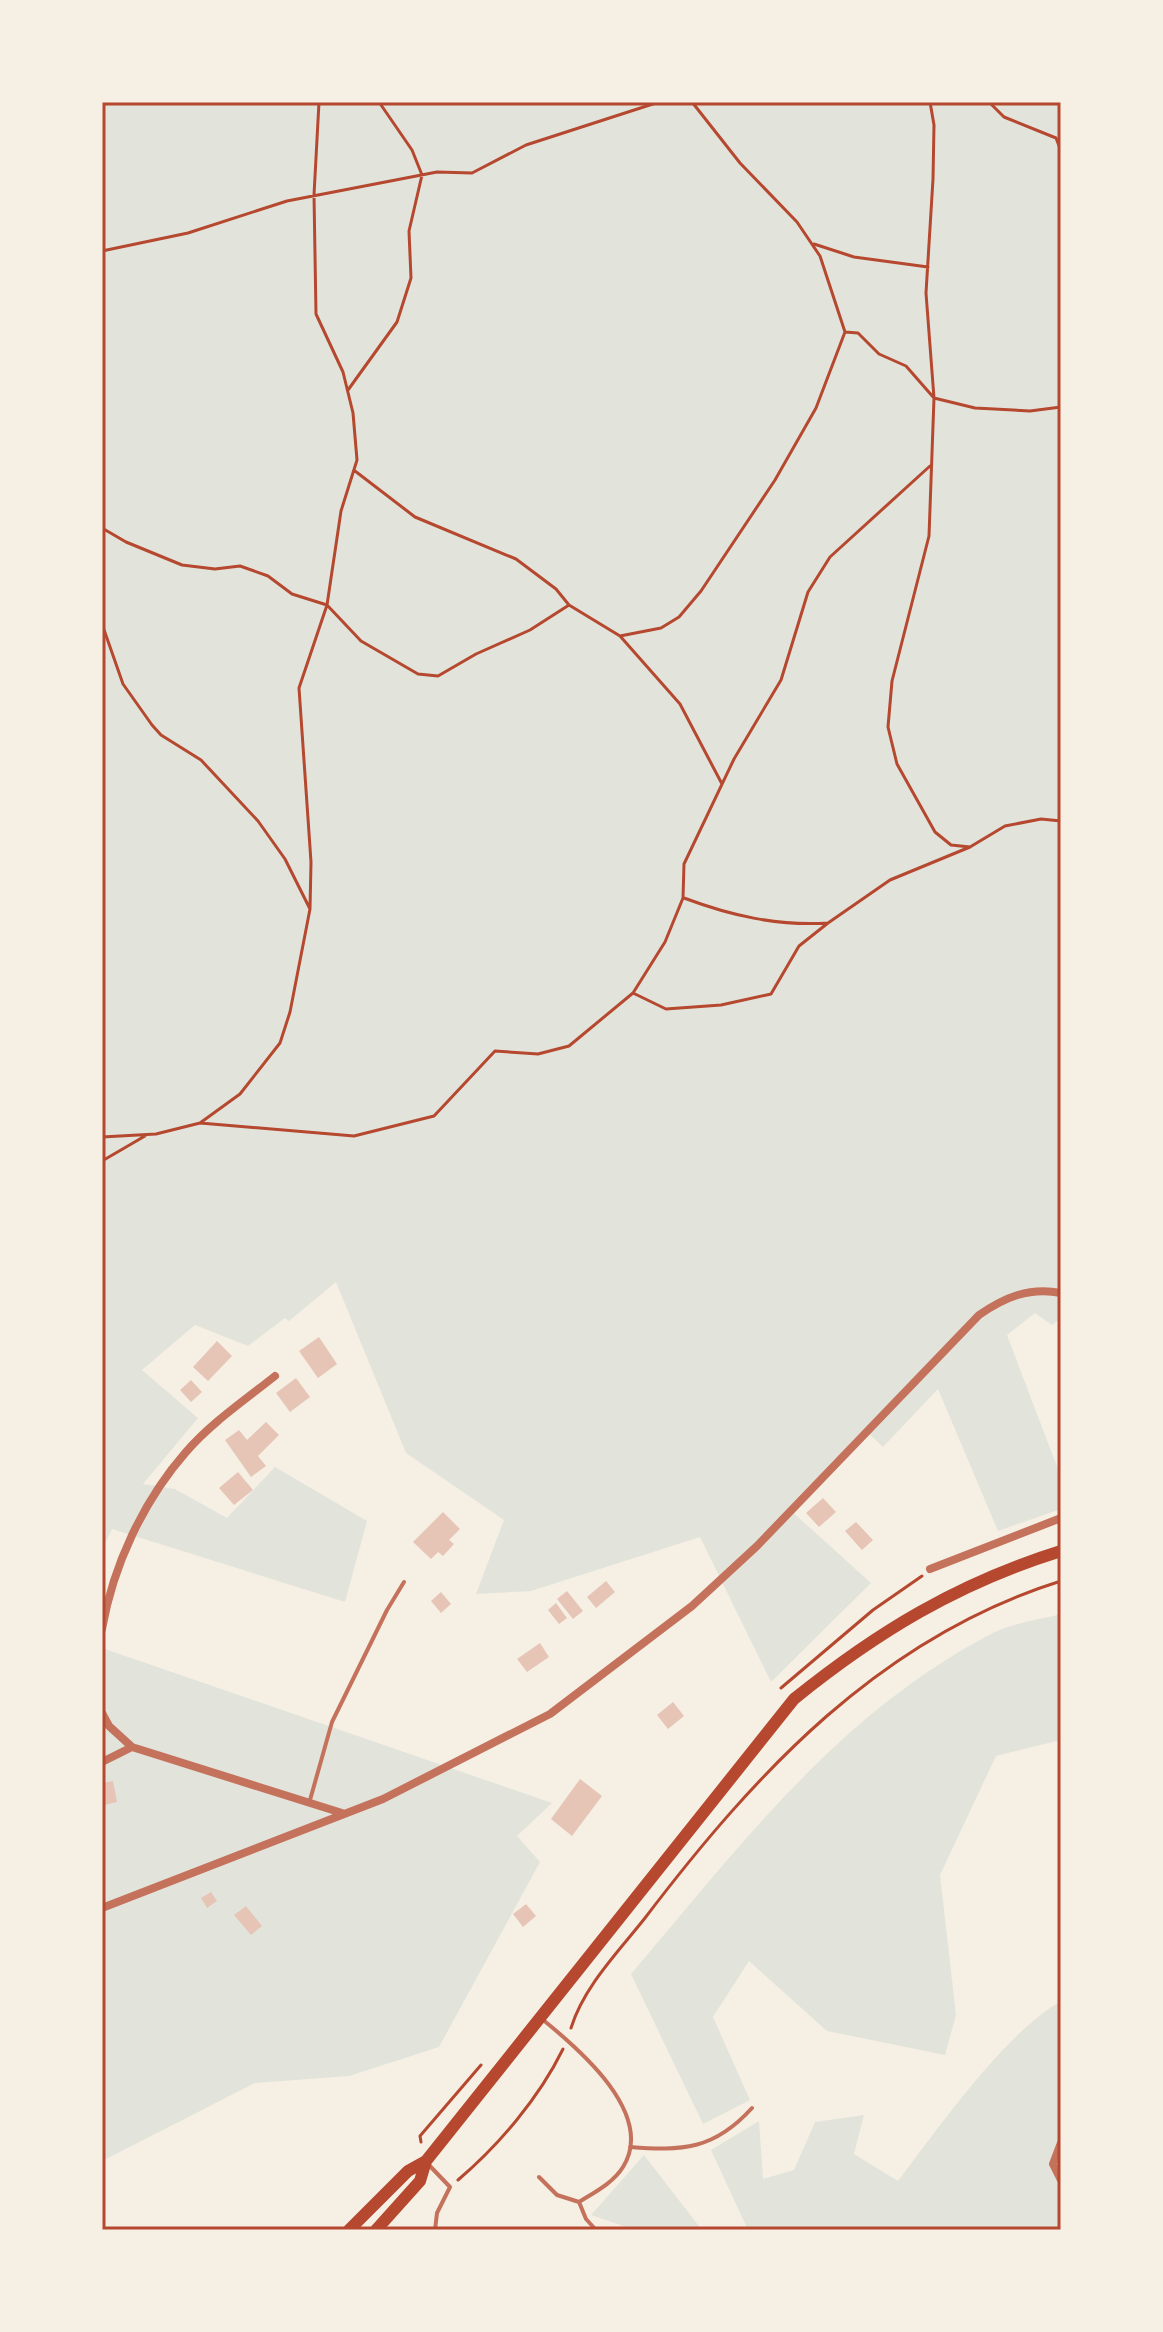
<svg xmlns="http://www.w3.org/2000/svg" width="1163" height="2332" font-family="Rubik,sans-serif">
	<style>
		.green { fill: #e2e4dc }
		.building { fill: #e6c5b7 }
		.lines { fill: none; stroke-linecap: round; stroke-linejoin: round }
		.path { stroke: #b5482f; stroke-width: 3 }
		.service { stroke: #c5725c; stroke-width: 4 }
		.minor { stroke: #c5725c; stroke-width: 8 }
		.primary { stroke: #b5482f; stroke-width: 12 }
		.neatline { fill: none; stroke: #b5482f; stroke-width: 3 }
	</style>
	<rect width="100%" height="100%" fill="#f6efe4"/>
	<path class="green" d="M102 102H1061V1318L1052 1325 1035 1313 1007 1335 1061 1477V1509L998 1531 938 1389 883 1447 864 1429 788 1508 871 1583 771 1682 700 1537 531 1591 476 1594 504 1520 406 1453 336 1282 289 1321 285 1318 248 1346 195 1325 142 1370 198 1418 143 1484 175 1489 227 1518 275 1467 367 1521 345 1602 112 1529 102 1550Z
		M1061 1614V1740L996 1756 940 1875 956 2015 945 2055 827 2031 749 1961 713 2017 750 2100 703 2124 631 1974C740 1846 838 1714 991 1634 1011 1623 1039 1620 1061 1614Z
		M102 1648 552 1803 517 1836 540 1862 439 2047 349 2076 255 2083 102 2161Z
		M1061 2001V2230H748L711 2150 759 2121 763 2179 794 2170 815 2122 864 2115 854 2154 898 2181C939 2127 1004 2034 1061 2001Z
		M644 2155 702 2230H635L591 2215Z"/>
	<path class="building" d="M319 1337 337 1364 318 1378 299 1351Z
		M217 1341 232 1356 208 1381 193 1367Z
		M296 1378 310 1397 290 1412 276 1393Z
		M191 1380 202 1392 191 1402 180 1390Z
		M266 1422 279 1435 258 1456 266 1466 251 1477 225 1440 239 1430 247 1440Z
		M238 1472 253 1490 234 1505 219 1488Z
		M823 1498 836 1512 819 1527 806 1513Z
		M443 1512 460 1529 449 1540 454 1544 443 1556 438 1552 431 1559 413 1542Z
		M856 1522 873 1540 862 1550 845 1531Z
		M606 1581 615 1592 596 1608 587 1597Z
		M567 1591 583 1611 573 1619 557 1599Z
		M441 1592 451 1604 441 1613 431 1601Z
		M556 1603 567 1618 559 1624 548 1610Z
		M540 1643 549 1657 527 1672 517 1659Z
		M673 1702 684 1716 668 1729 657 1715Z
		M580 1779 602 1796 572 1836 551 1819Z
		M113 1781 117 1802 104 1805 102 1783Z
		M211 1892 217 1901 207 1908 201 1898Z
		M526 1904 536 1916 523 1927 513 1914Z
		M246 1906 262 1926 251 1935 234 1915Z"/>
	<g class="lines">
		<path class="path" d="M692 102 740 163 797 222 820 256 845 332
			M930 102 934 125 933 179 926 293 934 398 929 536 892 681 888 727 897 764 935 832 951 845 970 847 1005 826 1041 819 1061 821
			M989 102 1004 117 1056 138 1061 151
			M814 244 854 257 928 267
			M102 251 188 233 287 201 437 172 472 173 526 145 659 102
			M348 390 397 322 411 278 409 231 422 175 412 150 379 102
			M355 471 415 517 516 559 556 589 569 605 620 636 680 704 722 784
			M102 528 126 542 182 565 215 569 240 566 268 576 292 594 327 605 361 641 418 674 438 676 476 654 530 630 569 605
			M102 624 123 684 152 725 161 735 201 760 258 821 285 859 310 909
			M620 636 661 628 679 617 701 591 775 480 816 408 845 332 858 333 879 354 906 366 934 398 975 408 1030 411 1061 407
			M684 898C732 916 777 926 828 923
			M633 993 666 1009 721 1005 771 994 799 946 828 923 890 880 970 847
			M200 1123 354 1136 434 1116 495 1051 538 1054 569 1046 633 993 665 942 683 898 684 864 734 759 781 680 808 592 830 557 930 466
			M102 1137 156 1134 200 1123 240 1094 280 1043 290 1012 310 909 311 862 299 688 327 605 341 511 357 460 353 413 343 372 316 314 314 195 319 102
			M102 1161 145 1136
			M781 1688 873 1610 922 1576
			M571 2028C584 1986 619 1951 645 1918 756 1772 881 1637 1061 1581
			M421 2142 420 2136 481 2065
			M458 2180C499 2145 539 2098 563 2049"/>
		<path class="service" d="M310 1800 332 1722 387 1610 404 1582
			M542 2019C579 2049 656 2114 623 2167 613 2183 595 2192 579 2202
			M630 2147C682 2151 714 2150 752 2108
			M428 2164 450 2187 437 2213 435 2230
			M539 2177 557 2195 579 2202 586 2219 596 2230"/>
		<path class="minor" d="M930 1569 1061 1518
			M102 1629C113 1566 143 1501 186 1452 211 1423 245 1400 275 1376
			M102 1713 109 1726 132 1747
			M102 1762 132 1747 342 1813
			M102 1908 383 1799 550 1714 692 1606 757 1546 979 1315C1005 1297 1029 1287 1061 1293
			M1061 2143 1053 2164 1061 2180"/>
		<path class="primary" d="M349 2230 408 2171 426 2161
			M376 2230 420 2181 426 2161 794 1699C877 1632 958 1583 1061 1551"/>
	</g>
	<rect width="1163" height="2332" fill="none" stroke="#f6efe4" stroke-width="208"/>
	<rect x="104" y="104" width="955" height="2124" class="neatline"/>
</svg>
